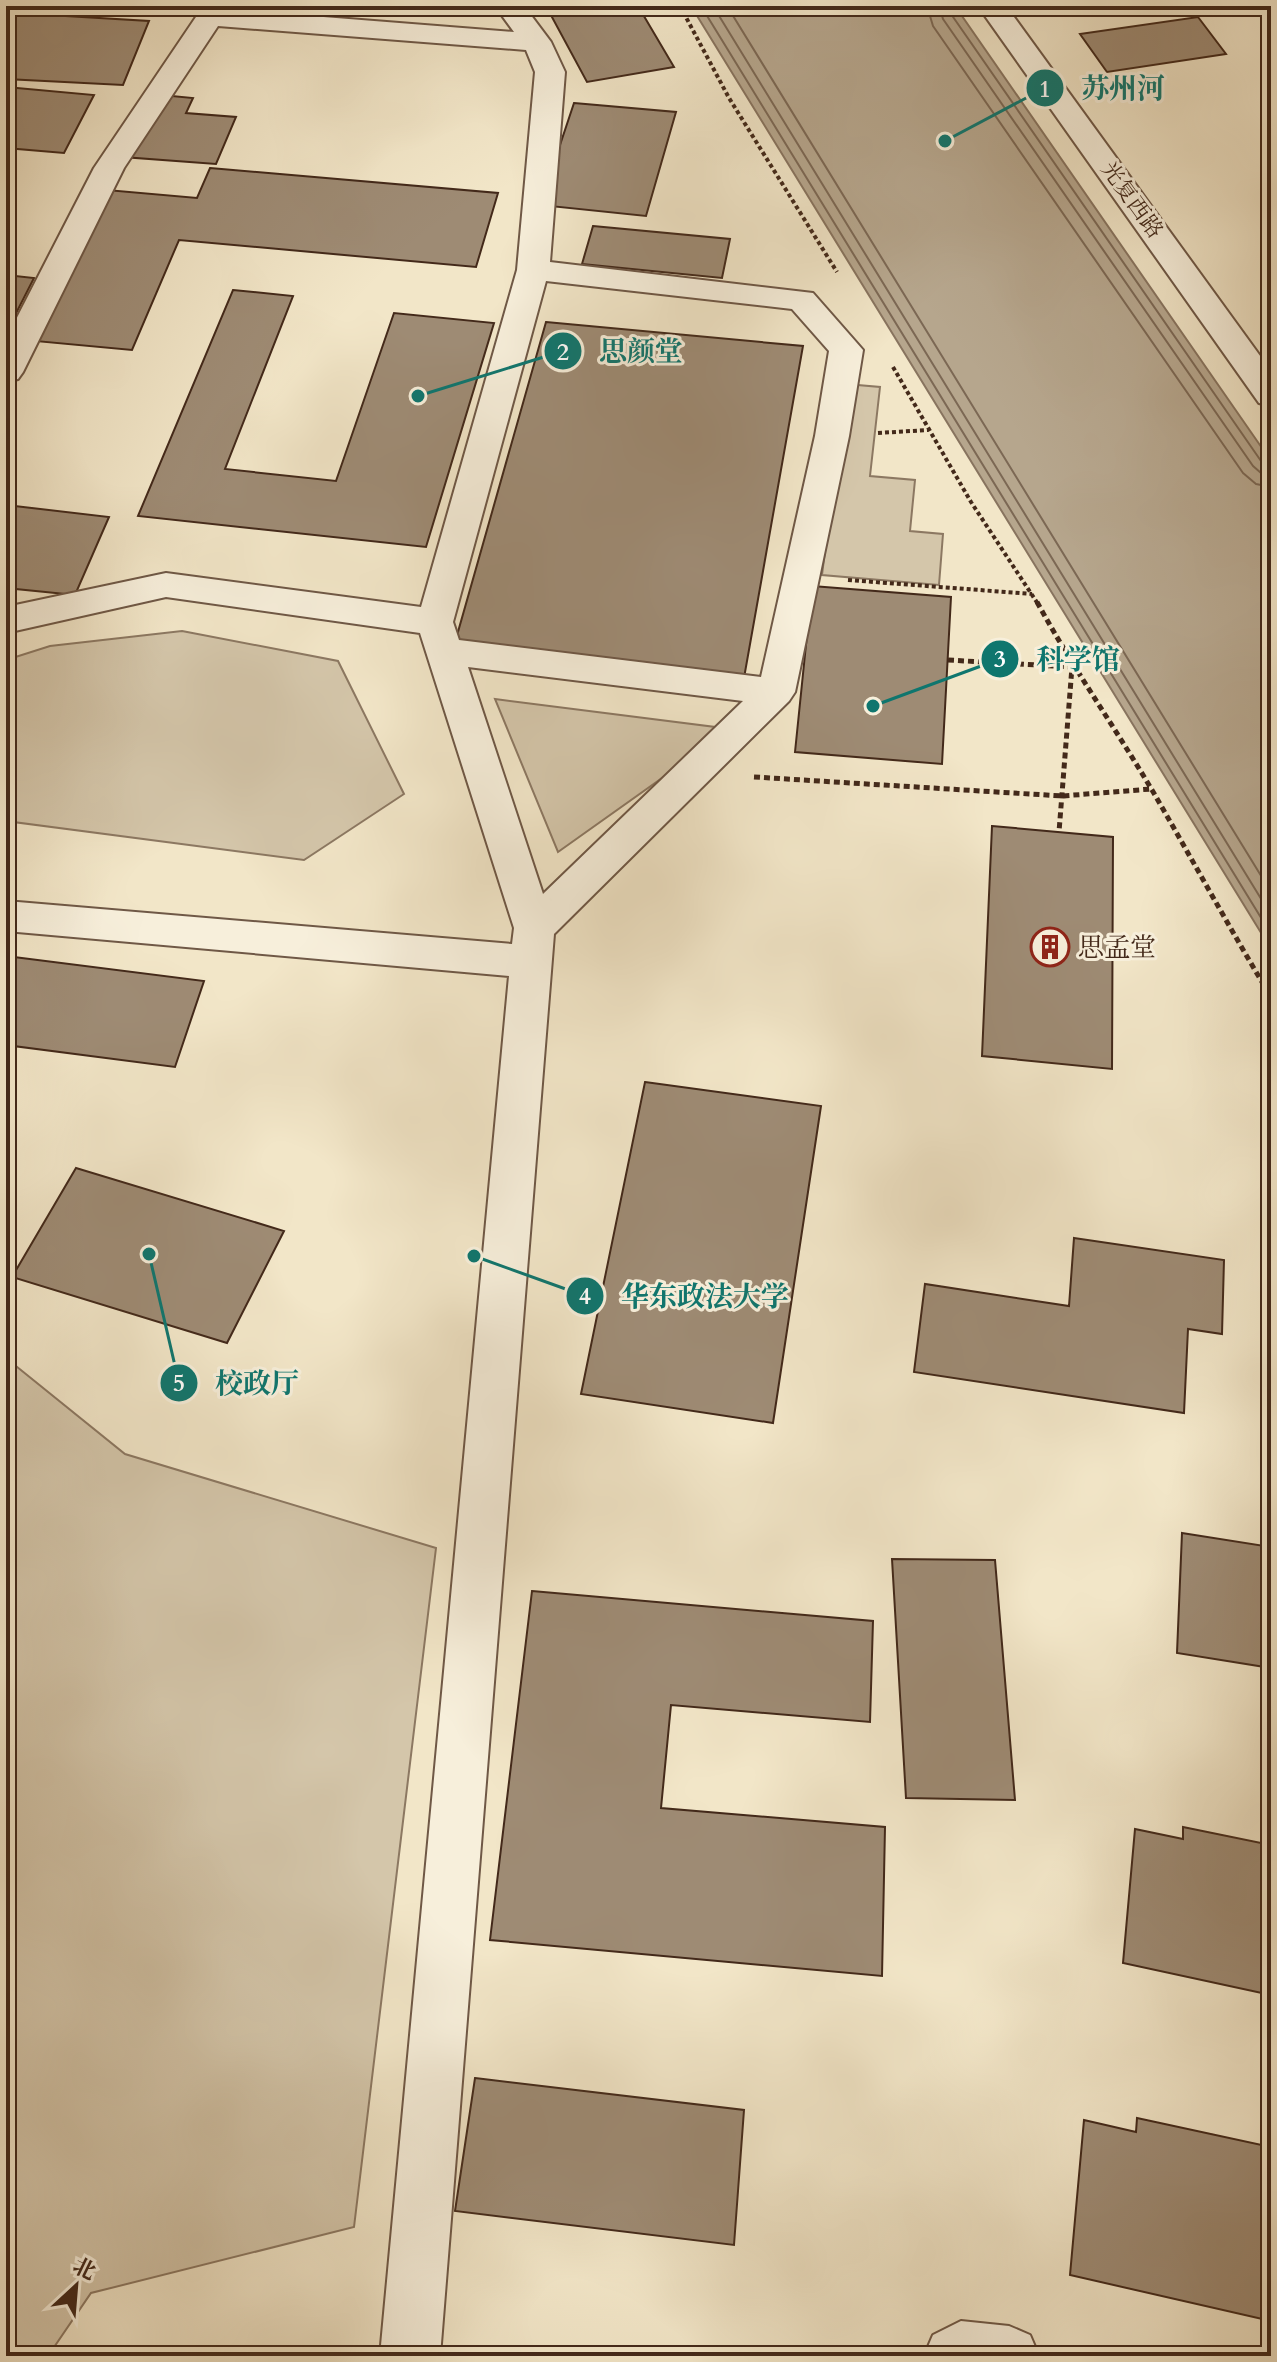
<svg xmlns="http://www.w3.org/2000/svg" width="1277" height="2362" font-family="Cardo,'Noto Serif SC',serif">
	<style>
		.green { fill: #d4c6aa; stroke: #8c7862; stroke-width: 2 }
		.water { fill: #b6a68d; stroke: #88745f; stroke-width: 2 }
		.lines { fill: none; stroke-linecap: round; stroke-linejoin: round }
		.shore { stroke: #7c6854; stroke-width: 2 }
		.building { fill: #9e8b74; stroke: #43291a; stroke-width: 2 }
		.minor-casing { stroke: #6f5846; stroke-width: 4 }
		.path-far1 { stroke: #43291a; stroke-width: 4; stroke-dasharray: 4 3; stroke-linecap: butt }
		.path { stroke: #43291a; stroke-width: 5; stroke-dasharray: 6 4; stroke-linecap: butt }
		.minor { fill: #f7efdb; fill-rule: evenodd }
		.labels { text-anchor: middle; dominant-baseline: central; stroke-width: 6; stroke-linejoin: round; paint-order: stroke }
		.far-street-label { font-size: 22px; fill: #43291a; stroke: #f7efdb }
		.poi-label { font-size: 26px; fill: #43291a; stroke: #f7efdb; text-anchor: start }
		.leader { fill: none; stroke: #0f766e; stroke-width: 3 }
		.callout-dot { fill: #0f766e; stroke: #f7efdb; stroke-width: 3 }
		.mark-label { font-size: 24px; text-anchor: middle; font-weight: bold; fill: #fff }
		.callout-label { font-size: 28px; text-anchor: middle; font-weight: bold; fill: #0f766e; stroke: #f7efdb; stroke-width: 6; stroke-linejoin: round; paint-order: stroke }
	</style>
	<rect width="100%" height="100%" fill="#f2e6c8"/>
	<filter id="stains"><feTurbulence type="fractalNoise" baseFrequency=".0025" numOctaves="4"/><feColorMatrix values="0 0 0 0 .2 0 0 0 0 .09 0 0 0 0 .02 0 0 0 .5 -.17"/></filter>
	<radialGradient id="worn" r=".72"><stop offset=".6" stop-color="#630" stop-opacity="0"/><stop offset="1" stop-color="#630" stop-opacity=".3"/></radialGradient>
	<path class="green" d="M846 384 880 387 870 476 915 480 910 531 943 534 939 585 822 575Z
		M182 631 338 661 404 794 304 860 6 821V660L50 646Z
		M495 699 731 729 558 852Z
		M6 1358 125 1454 436 1548 354 2227 91 2293 48 2356H6Z"/>
	<path class="water" d="M691 6H955L1271 461V949Z"/>
	<g class="lines">
		<path class="shore" d="M701 6 1271 934
			M713 6 1271 915
			M727 6 1271 892
			M927 6 933 26 1243 473 1256 484 1271 487
			M939 6 943 19 1253 466 1261 473 1271 475
			M949 6 951 14 1261 461 1271 465"/>
	</g>
	<path class="building" d="M546 6H638L674 67 587 82Z
		M15 13 149 21 123 85 6 79V34Z
		M1198 17 1226 54 1107 72 1080 34Z
		M6 87 94 95 64 153 6 148Z
		M151 94 193 98 186 113 236 117 216 164 123 157Z
		M574 103 676 112 646 216 540 205Z
		M210 168 498 193 476 267 179 240 132 350 35 341 107 190 197 198Z
		M593 226 730 239 722 278 582 264Z
		M6 275 34 278 6 333Z
		M233 290 293 296 225 469 336 481 394 313 494 323 426 547 138 516Z
		M546 322 803 346 744 678 454 646Z
		M6 505 109 517 75 595 6 588Z
		M812 586 951 597 942 764 795 752Z
		M992 826 1113 837 1112 1069 982 1056Z
		M6 956 204 981 175 1067 6 1045Z
		M645 1082 821 1106 773 1423 581 1394Z
		M76 1168 284 1231 227 1343 12 1277Z
		M1074 1238 1224 1260 1222 1334 1188 1329 1184 1413 914 1372 925 1284 1069 1306Z
		M1182 1533 1271 1547V1668L1177 1653Z
		M892 1559 995 1560 1015 1800 906 1798Z
		M532 1591 873 1621 870 1722 671 1705 661 1808 885 1827 882 1976 490 1940Z
		M1183 1827 1271 1845V1995L1123 1963 1135 1829 1183 1839Z
		M475 2078 744 2110 734 2245 455 2211Z
		M1137 2118 1271 2147V2321L1070 2275 1084 2120 1136 2132Z"/>
	<g class="lines">
		<defs>
			<path id="minor" d="M495 6H524L551 42 565 72 550 262 813 293 863 350 849 436 795 692 789 701 554 934 440 2356H380L509 976 6 931V901L512 944 514 928 420 633 166 597 6 633V607L166 573 421 607 517 270 535 72 526 50 218 26 124 168 23 372 18 379 6 382V339L94 168 200 11 210 8 514 32ZM546 281 792 309 829 351 815 436 761 677 459 640 453 622ZM468 667 743 701 543 894Z
				M978 6H1006L1271 371V406L1259 403Z
				M961 2321 1009 2326 1030 2335 1039 2356H924L933 2335Z"/>
		</defs>
		<use href="#minor" class="minor-casing"/>
		<path class="path-far1" d="M680 6 729 98 837 272
			M893 367 971 502 1038 604
			M878 433 929 430
			M848 580 1032 594"/>
		<path class="path" d="M1037 602C1073 668 1114 726 1152 790 1192 859 1230 929 1271 997
			M948 660 1072 667 1059 832
			M754 777 1062 796 1151 789"/>
		<use href="#minor" class="minor"/>
	</g>
	<defs>
		<symbol id="building-ring" viewBox="-11 -11 22 22"><circle r="9.5" fill="#f7efdb" stroke="#8f2418" stroke-width="1.5"/><path d="M-4-6H4V6H1V3H-1V6H-4ZM-2.5-4.3h1.7v1.8h-1.7ZM.8-4.3h1.7v1.8H.8ZM-2.5-1h1.7V.8h-1.7ZM.8-1h1.7V.8H.8Z" fill="#8f2418"/></symbol>
	</defs>
	<g fill-rule="evenodd">
		<use href="#building-ring" x="1028" y="925" width="44" height="44"/>
	</g>
	<g class="labels">
		<g class="far-street-label">
			<text transform="translate(1132 200) rotate(54)">光复西路</text>
		</g>
		<g class="poi-label">
			<text x="1078" y="947">思孟堂</text>
		</g>
	</g>
	<path class="leader" d="M945 141L1045 88M418 396L563 351M873 706L1000 659M474 1256L585 1296M149 1254L179 1383"/>
	<g class="callout-dot">
		<circle cx="945" cy="141" r="8"/>
		<circle cx="418" cy="396" r="8"/>
		<circle cx="873" cy="706" r="8"/>
		<circle cx="474" cy="1256" r="8"/>
		<circle cx="149" cy="1254" r="8"/>
		<circle cx="1045" cy="88" r="20"/>
		<circle cx="563" cy="351" r="20"/>
		<circle cx="1000" cy="659" r="20"/>
		<circle cx="585" cy="1296" r="20"/>
		<circle cx="179" cy="1383" r="20"/>
	</g>
	<g class="mark-label">
		<text x="1045" y="97">1</text>
		<text x="563" y="360">2</text>
		<text x="1000" y="667">3</text>
		<text x="585" y="1304">4</text>
		<text x="179" y="1391">5</text>
	</g>
	<g class="callout-label">
		<text x="1123" y="98">苏州河</text>
		<text x="641" y="361">思颜堂</text>
		<text x="1078" y="669">科学馆</text>
		<text x="705" y="1306">华东政法大学</text>
		<text x="257" y="1393">校政厅</text>
	</g>
	<rect width="1277" height="2362" fill="none" stroke="#f2e6c8" stroke-width="32"/>
	<rect x="8" y="8" width="1261" height="2346" fill="none" stroke="#43291a" stroke-width="4"/>
	<rect x="16" y="16" width="1245" height="2330" fill="none" stroke="#43291a" stroke-width="2"/>
	<g transform="translate(76 2286) rotate(26)" stroke="#f7efdb" stroke-width="6" paint-order="stroke">
	<path d="M0-6L14 30L0 20L-14 30Z" fill="#43291a"/>
	<text y="-12" font-size="22" font-weight="bold" text-anchor="middle" fill="#43291a">北</text>
	</g>
	<rect width="100%" height="100%" filter="url(#stains)"/>
	<rect width="100%" height="100%" fill="url(#worn)"/>
</svg>
